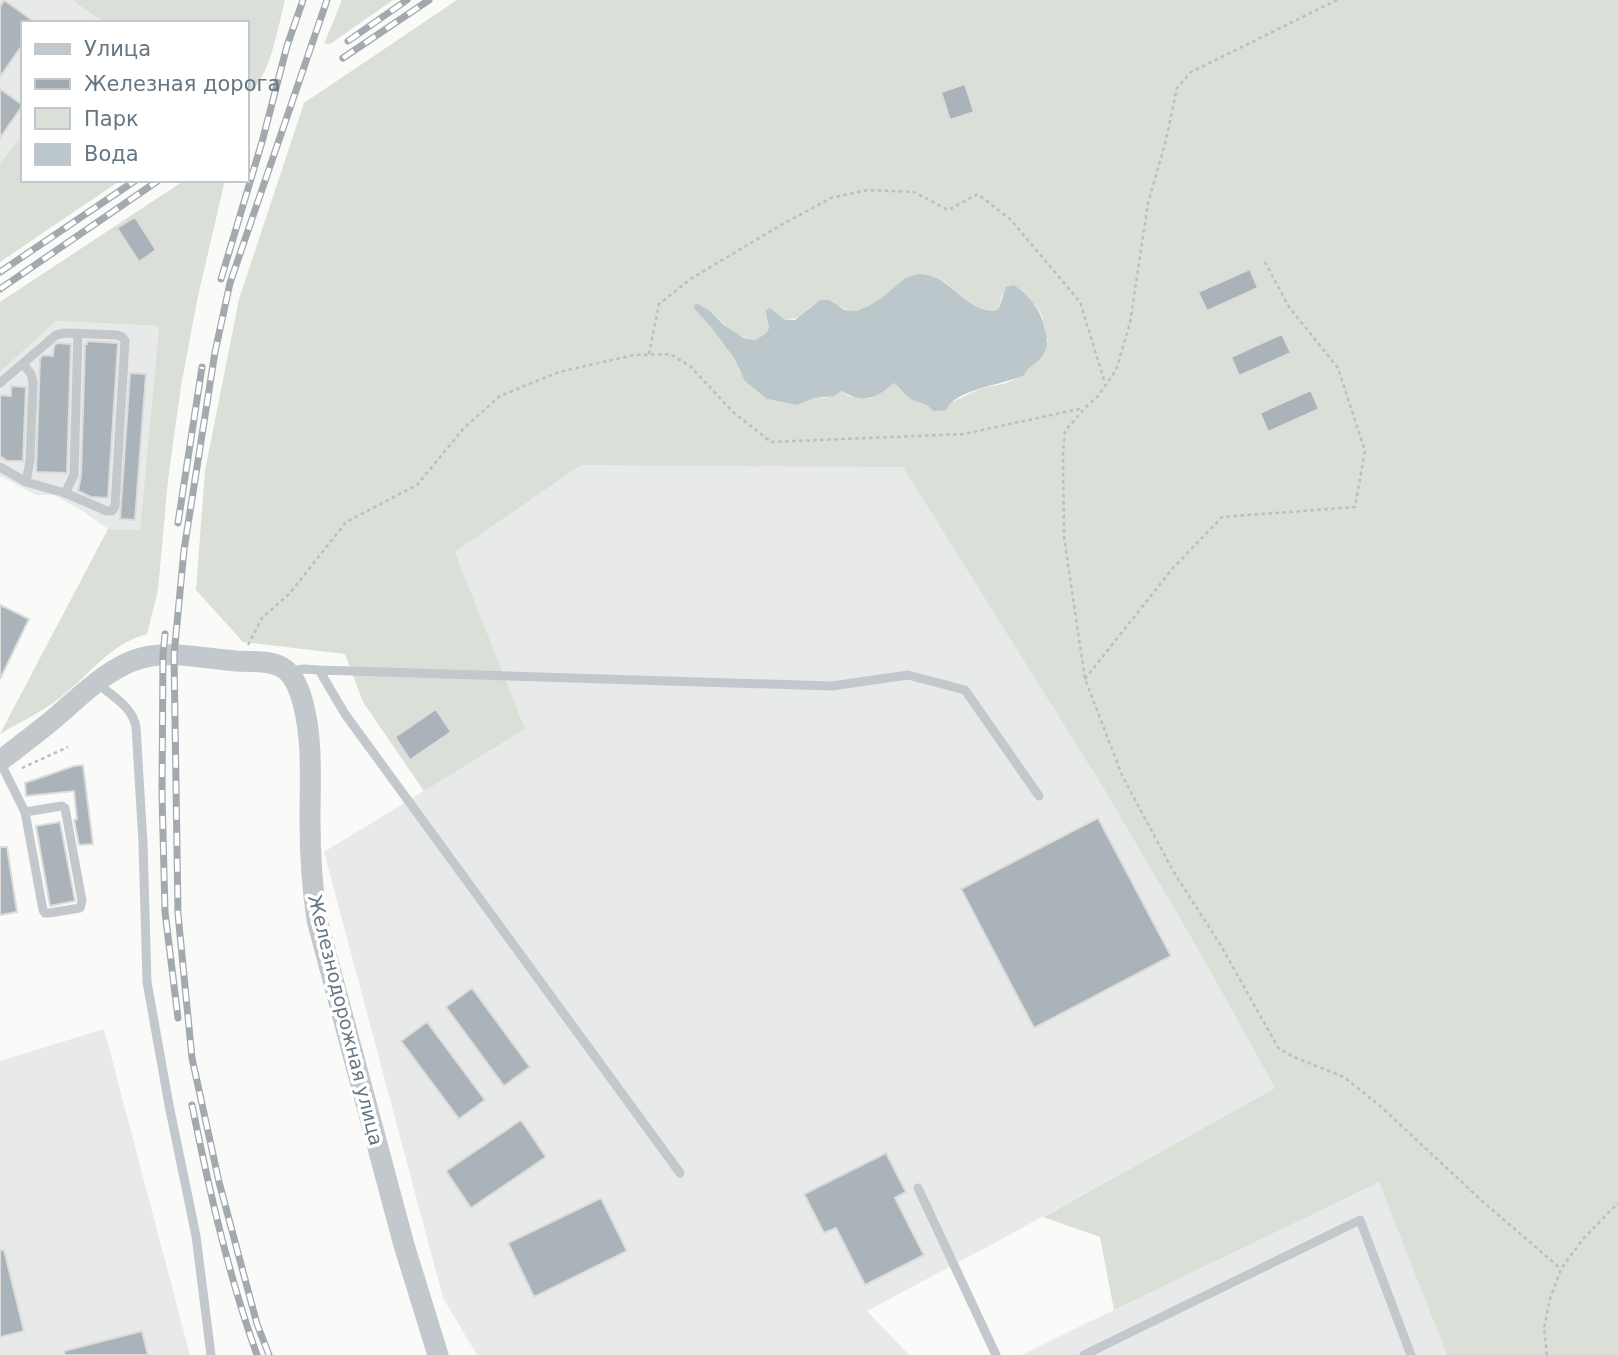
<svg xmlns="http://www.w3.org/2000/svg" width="1618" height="1355" font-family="'DejaVu Sans',sans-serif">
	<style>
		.built { fill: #e8e9e9 }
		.green { fill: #dadfd7; fill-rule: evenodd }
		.water { fill: #bbc7cb }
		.building { fill: #aab3b9; stroke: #dcdcda; stroke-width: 2 }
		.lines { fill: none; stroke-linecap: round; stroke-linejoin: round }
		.path { stroke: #bbbfc2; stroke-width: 2.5; stroke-dasharray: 3.5 3.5; stroke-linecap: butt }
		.service { stroke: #c3c8cc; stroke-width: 9 }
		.tertiary { stroke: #c3c8cc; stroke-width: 21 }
		.rail-casing { stroke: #a2aab0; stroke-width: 7 }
		.rail { stroke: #fff; stroke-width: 4.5; stroke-dasharray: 13; stroke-linecap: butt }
		.labels { text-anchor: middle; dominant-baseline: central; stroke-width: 7; stroke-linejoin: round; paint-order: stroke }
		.street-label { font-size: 19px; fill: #657683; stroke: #fff }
	</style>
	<rect width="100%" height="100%" fill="#fafaf8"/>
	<path class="built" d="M0 0H72L105 22 23 23V134L0 163Z
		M56 321 159 326 140 530 108 529 84 512 54 495H36L0 476V372Z
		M581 465 903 466 1104 789 1203 958 1275 1088 1002 1239 867 1311 909 1355H477L443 1298 324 852 525 729 455 552Z
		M104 1029 190 1355H0V1061Z
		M1380 1181 1447 1355H1021Z"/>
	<path class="green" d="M72 0H285C278 27 270 79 247 95V23H105Z
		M342 0H393L330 44H324Z
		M457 0H1618V1355H1447L1379 1182 1114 1310 1100 1237 1043 1217 1275 1088 1203 958 1104 789 903 467 581 465 455 552 525 729 424 791 363 702 345 654 243 642 196 590 205 471 239 299 304 103ZM905 278 944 281 974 307 995 311 999 308 1002 295 1035 304 1042 315 1048 341C1039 356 1031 367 1017 378 1007 385 992 385 981 389 971 392 955 402 946 404 938 405 927 406 919 403 907 399 904 388 894 383L869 399 848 396 841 391 825 398H815L797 405 767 399 740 372 734 358 711 327 703 308C712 311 716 317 723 323 731 331 744 339 755 340 777 328 766 327 766 310L770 309 785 320C797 320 803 315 811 306 819 306 832 303 839 306 845 308 847 311 854 311 874 308 892 291 905 278Z
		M23 134V180H121L0 262V163Z
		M185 180H225L198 296 181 386 168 480 158 590 147 634C111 643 89 675 61 697 42 712 20 722 0 734L108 529 140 530 159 326 56 321 0 372V302Z"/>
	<path class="water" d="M918 274C944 275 953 292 973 305 979 309 988 310 995 311L999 308 1006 287 1014 285C1030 297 1041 309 1045 329 1048 339 1048 347 1043 355 1037 364 1028 366 1024 375 1004 385 955 389 946 410L933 411C927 403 920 404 912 400 905 395 901 388 894 383 875 399 864 404 841 391L834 396 815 398 797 405 767 399 745 381 734 358 725 346 711 327 694 308 696 303 710 311 724 325 744 338 755 340C777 328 766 327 766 310L770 308 785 320H795L820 300H829L845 310 856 311 869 306 882 298 905 278Z"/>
	<path class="building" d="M4 0 36 23H23V44L0 77V7Z
		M965 84 974 112 950 120 941 92Z
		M0 89 23 105 0 138Z
		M135 217 156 250 139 262 117 228Z
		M1250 269 1258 288 1207 311 1198 292Z
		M1282 334 1291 353 1239 376 1231 357Z
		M87 341 118 343 108 498 91 497 78 491 81 475 85 344H87Z
		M57 343 71 344 67 473 36 472 40 358 43 355 53 356 54 346Z
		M130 373 146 374 135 520 120 519Z
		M11 386 26 387 23 461H7L0 456V395L11 396Z
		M1311 390 1319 409 1268 432 1260 413Z
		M0 605 29 619 0 679Z
		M436 709 451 732 410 760 395 737Z
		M83 765 93 844 79 845 74 820 77 819 74 791 26 796 25 783 74 766Z
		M1098 818 1171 956 1034 1028 961 889Z
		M60 822 75 901 50 906 36 826Z
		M0 847H7L17 912 0 915Z
		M472 988 530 1067 504 1086 446 1007Z
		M427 1022 485 1100 459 1119 401 1041Z
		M521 1120 546 1157 471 1208 446 1171Z
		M886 1153 906 1192 895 1198 924 1255 865 1285 836 1228 824 1233 804 1194Z
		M601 1198 627 1251 534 1297 508 1243Z
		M0 1250H4L24 1331 0 1337Z
		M142 1331 148 1355H65L64 1351Z"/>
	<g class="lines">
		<path class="path" d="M1337 0 1191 72 1177 88 1165 144 1148 203 1130 323 1116 370 1098 396 1085 408 1065 431 1063 453 1064 537 1085 679 1122 775 1173 871 1220 944 1279 1049 1294 1057 1344 1077 1379 1105 1481 1200 1561 1269
			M649 354 659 304 692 278 781 225 831 198 867 190 914 192 948 210 978 194 1011 220 1080 302 1105 383
			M248 645 262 618 290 593 346 522 417 485 464 428 500 396 559 372 634 355 670 354 690 366 733 412 771 442 964 434 1083 408
			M1085 679 1172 569 1222 517 1355 507 1365 451 1338 368 1289 307 1265 262
			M22 768 68 747
			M1547 1355 1544 1328 1550 1299 1561 1269 1583 1239 1618 1203"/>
		<path class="service" d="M23 364 31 374 33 382 30 461 26 482
			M0 383 56 335 65 333 117 335 122 337 125 341 115 506 112 511H107L65 493 26 482 0 467
			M65 493 74 475 78 333
			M319 670 345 714 680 1173
			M290 671 304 669 319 670 832 686 908 675 965 690 1039 796
			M97 683C112 696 132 706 136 727L143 843 147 982 169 1105 196 1236 211 1355
			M0 762 25 812 43 910 45 913H49L80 908 82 901 65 808 62 806 25 812
			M918 1188 996 1355
			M1084 1355 1360 1220 1411 1355"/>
		<path class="tertiary" d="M0 761C17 748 34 735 50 722 79 698 113 661 151 656 179 652 208 659 236 661 275 662 292 660 303 703 313 741 310 781 310 820 310 853 312 886 317 920L404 1245 438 1355"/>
		<defs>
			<path id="rail" d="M348 41 407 0
				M343 58 429 0
				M0 272 136 180
				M221 279 262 142 287 46 303 0
				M0 289 159 180
				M178 523 202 367
				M165 634 163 655 162 794 165 912 178 1018
				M192 1105C209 1189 228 1274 257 1355
				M269 1355 257 1324 219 1182 192 1058 178 914 174 655 184 550 215 352 230 283 327 0"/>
		</defs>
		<use href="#rail" class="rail-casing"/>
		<use href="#rail" class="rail"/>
	</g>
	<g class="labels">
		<g class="street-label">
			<text transform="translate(346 1020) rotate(76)">Железнодорожная улица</text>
		</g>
	</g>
	<rect x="21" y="21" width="228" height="161" fill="#ffffff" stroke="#c1c8cd" stroke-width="2"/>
	<rect x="35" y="44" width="35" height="10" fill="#c3c8cc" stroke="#c1c8cd" stroke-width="2"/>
	<text x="84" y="56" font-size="21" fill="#657683">Улица</text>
	<rect x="35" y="79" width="35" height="10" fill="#a2aab0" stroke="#c1c8cd" stroke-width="2"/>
	<text x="84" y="91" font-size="21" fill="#657683">Железная дорога</text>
	<rect x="35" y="108" width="35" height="21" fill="#dadfd7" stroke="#c1c8cd" stroke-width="2"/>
	<text x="84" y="126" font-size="21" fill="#657683">Парк</text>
	<rect x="35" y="144" width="35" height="21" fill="#bbc7cb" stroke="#c1c8cd" stroke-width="2"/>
	<text x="84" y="161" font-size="21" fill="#657683">Вода</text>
</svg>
